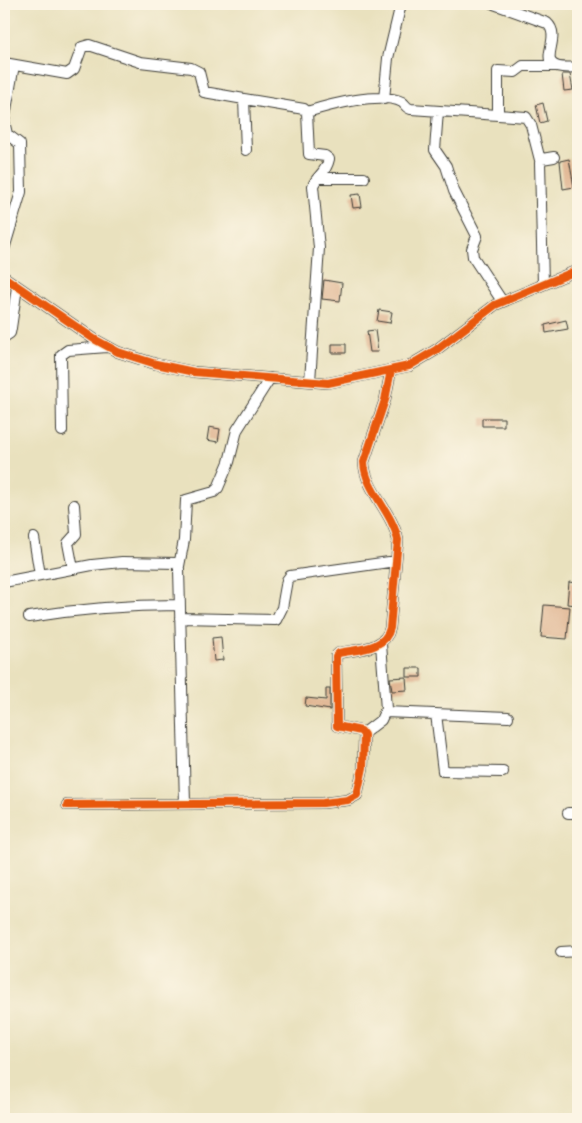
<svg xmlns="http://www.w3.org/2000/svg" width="582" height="1123" font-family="'IM FELL English',serif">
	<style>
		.building { fill: #e1b794 }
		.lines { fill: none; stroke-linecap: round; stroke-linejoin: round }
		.street-casing { stroke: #3b3a34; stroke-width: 12 }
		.street { stroke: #fff; stroke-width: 10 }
		.cycleway-casing { stroke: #fcf5e5; stroke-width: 11 }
		.cycleway { stroke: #e8590c; stroke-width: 8 }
	</style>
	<rect width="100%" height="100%" fill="#fcf5e5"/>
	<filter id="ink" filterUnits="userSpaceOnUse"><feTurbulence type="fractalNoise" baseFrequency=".02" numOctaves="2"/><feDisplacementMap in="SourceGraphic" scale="10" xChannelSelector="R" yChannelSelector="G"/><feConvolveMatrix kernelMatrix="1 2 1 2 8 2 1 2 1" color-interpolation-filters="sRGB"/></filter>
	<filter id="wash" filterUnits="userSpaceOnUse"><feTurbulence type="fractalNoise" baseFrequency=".0096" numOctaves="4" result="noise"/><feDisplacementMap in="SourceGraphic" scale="20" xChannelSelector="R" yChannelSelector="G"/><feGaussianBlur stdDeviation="1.12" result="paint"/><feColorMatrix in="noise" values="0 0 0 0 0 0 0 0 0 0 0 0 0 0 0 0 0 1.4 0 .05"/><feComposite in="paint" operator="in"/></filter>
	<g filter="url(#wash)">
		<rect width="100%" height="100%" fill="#e9e1be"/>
		<g id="blocks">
			<path class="building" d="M562 74H570L573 90 564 91Z
				M543 103 547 121 540 123 536 105Z
				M569 159 574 187 563 189 560 161Z
				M360 194 362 207 353 208 351 195Z
				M324 280 342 283 340 301 322 299Z
				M379 310 392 312 390 323 377 321Z
				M566 320 568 329 546 333 545 325Z
				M375 330 378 352H370L367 331Z
				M332 344H346V353H332Z
				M482 418H504V426H482Z
				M209 427 220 429 218 442 207 440Z
				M569 582 578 583V605L567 604Z
				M544 605 570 607 567 639 541 637Z
				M221 637 223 660 214 661 212 638Z
				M407 668H421V677H407Z
				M406 677 407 690 392 691 390 678Z
				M326 689H330V710L305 706 306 698 326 700Z"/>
		</g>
	</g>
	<g filter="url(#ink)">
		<use href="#blocks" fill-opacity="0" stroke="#3b3a34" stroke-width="1"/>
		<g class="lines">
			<defs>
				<path id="street" d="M494 4 547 23C566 40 525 72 578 67
					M4 63 67 74 74 69 82 47 89 45 140 62 191 68 199 72 204 92 244 99 246 150
					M244 99 304 109 307 112 309 154 325 156 329 159C326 174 316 176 313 186L319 248 310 381
					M384 99 388 58 401 4
					M438 111 435 150 446 166 454 191 477 236 472 249 473 257 502 301
					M307 112C329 105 381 91 402 102 406 105 406 108 411 109L526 117 531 125 540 160
					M498 114V71L515 72 523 66H554
					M320 178H364
					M4 249 21 192 20 144 7 134 4 121 14 65
					M4 277 94 339 118 352 156 364 194 372 328 383 409 366 436 350 495 305 578 270
					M543 284 540 163 542 159 554 157
					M4 337 10 333 11 328 17 287
					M62 431 61 355 68 350 107 347
					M34 538 40 575
					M179 566 184 540 186 500 214 492 218 488 229 462 237 430 270 378
					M73 569 68 543 76 534 74 505
					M4 582 92 565 122 562 177 563 179 569 185 804
					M29 617C79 609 128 605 179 605
					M180 618 276 620 282 608 287 580 290 576 396 561
					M385 712 508 717
					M436 714 443 771 503 772
					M364 733 381 720 386 709 381 644
					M67 805 323 803 348 800 357 795 363 768 364 735 361 731 337 726 336 656 339 653C358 649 385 650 390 628L398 540C392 511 365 490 364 462L385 400 391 370
					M568 813H578
					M561 952 578 951"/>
			</defs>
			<use href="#street" class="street-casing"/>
			<use href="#street" class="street"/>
			<defs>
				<path id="cycleway" d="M4 277 94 339 118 352 156 364 194 372 328 383 409 366 436 350 495 305 578 270
					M67 805 323 803 348 800 357 795 363 768 364 735 361 731 337 726 336 656 339 653C358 649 385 650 390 628L398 540C392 511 365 490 364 462L385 400 391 370"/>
			</defs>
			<use href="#cycleway" class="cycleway-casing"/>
			<use href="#cycleway" class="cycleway"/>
		</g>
	</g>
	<rect width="582" height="1123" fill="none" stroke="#fcf5e5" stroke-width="20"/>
</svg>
